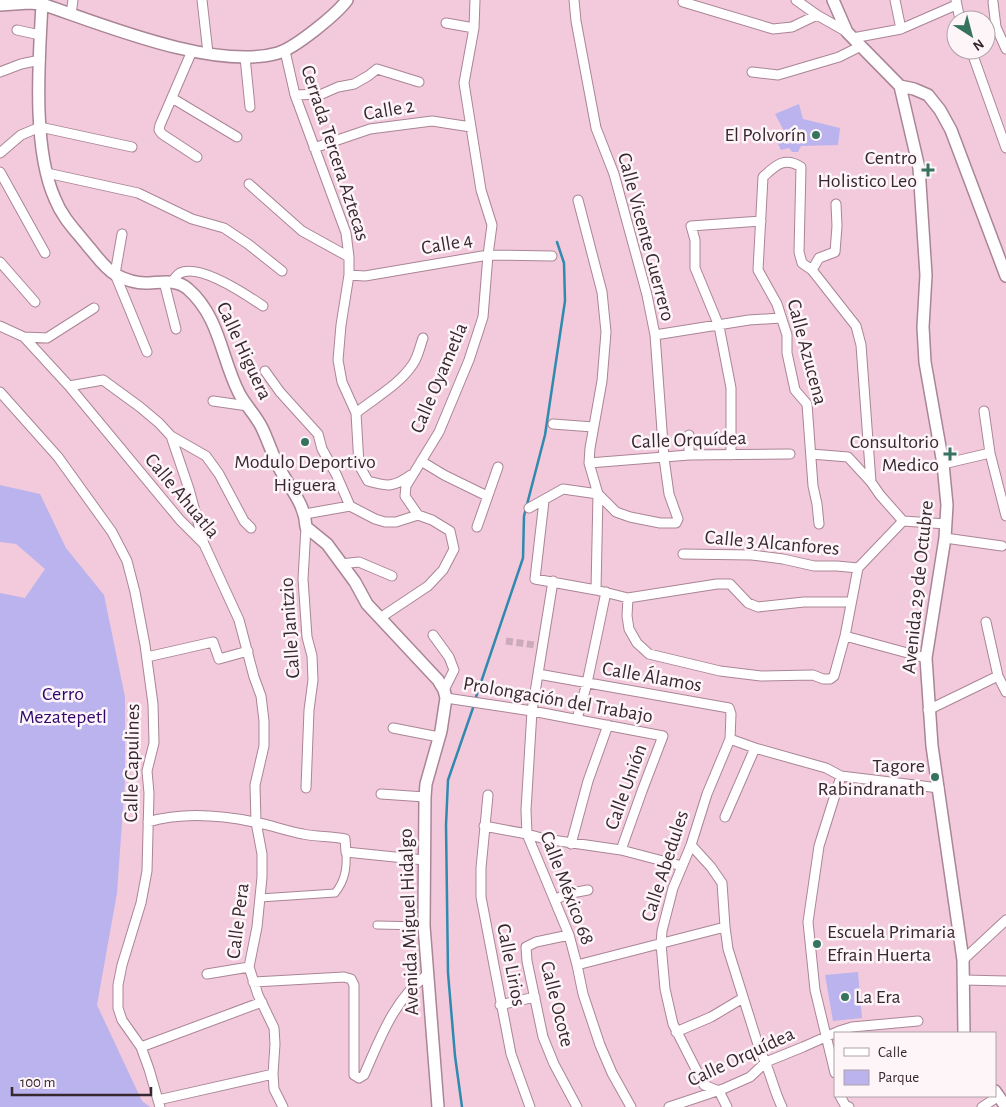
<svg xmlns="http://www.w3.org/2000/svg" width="1006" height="1107" font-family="'Alegreya Sans',sans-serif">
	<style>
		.green { fill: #bab3ee }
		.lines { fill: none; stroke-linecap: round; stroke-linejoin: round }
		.stream { stroke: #3189ae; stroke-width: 2.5 }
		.pedestrian-tunnel { stroke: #cdaab9; stroke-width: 7; stroke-dasharray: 7 3.5; stroke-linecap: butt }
		.pedestrian-casing { stroke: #aa8596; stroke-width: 9 }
		.minor-casing { stroke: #aa8596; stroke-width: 11 }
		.tertiary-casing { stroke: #aa8596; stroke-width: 14 }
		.pedestrian { stroke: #fff; stroke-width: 7 }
		.minor { stroke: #fff; stroke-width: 9 }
		.tertiary { stroke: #fff; stroke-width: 11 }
		.poi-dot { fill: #35735f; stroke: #fef5f9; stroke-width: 2 }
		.labels { text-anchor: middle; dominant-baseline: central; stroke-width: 5; stroke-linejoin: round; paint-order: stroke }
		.street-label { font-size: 20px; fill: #37282f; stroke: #fef5f9 }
		.poi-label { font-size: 20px; fill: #37282f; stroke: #fef5f9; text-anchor: end }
		.park-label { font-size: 20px; fill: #2f076f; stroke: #fef5f9 }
	</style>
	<rect width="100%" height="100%" fill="#f2cadc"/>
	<path class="green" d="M799 104 803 119 840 128 838 145 801 146 798 152H792L789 148 781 150 777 142 780 135 784 131 775 114Z
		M0 485 40 494 66 548 104 595 125 697V781L117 893 97 1005 142 1101 150 1107H0V593L25 598 45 569 16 544 0 542Z
		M858 972 862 1018 833 1021 825 975Z"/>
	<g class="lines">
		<path class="stream" d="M475 700 523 558 524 516 545 435 565 301 564 263 557 242
			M462 1107 455 1056 448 973 446 825 448 780 474 705"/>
		<path class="pedestrian-tunnel" d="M506 641 542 646"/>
		<defs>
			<path id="pedestrian" d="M260 898 335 893C345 881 347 868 346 852
				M377 925 424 926"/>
			<path id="minor" d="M202 0 208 53
				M796 0 817 15 847 32
				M895 0 901 29
				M956 0 960 20
				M683 2 773 29 792 27 817 15
				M993 2 996 27 1006 49
				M71 14 73 0
				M446 23 474 28
				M17 30 40 35
				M853 38 901 29 956 5
				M971 50 1006 148
				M192 51 160 125 159 130 162 134 197 157
				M285 51 295 95 346 233 349 257V275L341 325 338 360 342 382 356 413 359 465 368 481C388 487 394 487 411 475
				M245 57 250 107
				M0 72 21 64 40 60
				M752 72 778 75 839 57 861 46
				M295 95 322 94 338 87 354 84 368 76 377 69 419 82
				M172 98 237 137
				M314 148 370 129 432 121 471 127
				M0 153 21 135 40 127 132 147
				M0 172 45 253
				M47 173 138 193 192 219 224 228 248 244 282 271
				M249 184 302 231 349 257
				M578 200 602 292 606 332 602 381 590 448 589 463 598 494 596 590
				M122 234 115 274 147 352
				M0 262 35 302
				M812 270 819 258 835 252 837 226 836 204
				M349 275 365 276 488 255 552 256
				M164 282 176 329
				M172 282C174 279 177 275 180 273 200 263 247 295 263 306
				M0 326 24 337 69 386 180 520 204 544 239 620 254 677 261 696 264 721V746L255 785 256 822 262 854V877L257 927 249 967 258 995 274 1028 275 1044 273 1074 274 1089 283 1107
				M655 335 749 320 781 318
				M24 337 47 338 94 308
				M265 371 280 392 318 434 322 449 336 474 350 506
				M69 386 103 380 140 407 159 423 171 436 206 456 219 474 244 521 251 528
				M0 392 58 457 112 532 127 561 135 592 145 645 153 704 154 743 147 771 149 793 147 871 141 903 122 965 118 985V1008L122 1020 141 1047 149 1069 160 1107
				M213 401 248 406
				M984 411 990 453 1006 516
				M356 413C376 397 399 385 413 364 418 357 420 346 423 338
				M553 424 593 427
				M171 436 189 489 204 544
				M811 454 848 457 871 482 880 495 903 521 946 524
				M689 455V435
				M731 455V388L719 326 695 268V240L691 226 761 221
				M421 461 444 475 487 496
				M589 463 689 455 790 454
				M943 464 990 453
				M544 501 535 579 596 590 628 598 717 584H730L748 603 758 607 804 602H850
				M529 508 563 489 598 494 616 512 630 517 660 523H676L678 519 669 494 664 458 655 335 647 295 614 174 596 128 576 21 574 0
				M305 514 350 506 375 519 385 522H396L418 515
				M819 524 817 504 813 486 807 404 795 390 787 353V335L777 304 758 270 763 177C775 166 784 156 801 167L799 252 802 263 812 270 856 326 861 345 871 482
				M477 527 498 467
				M945 538 1002 546
				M683 554 752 555 783 559 814 566H837L858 568
				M341 564 359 562 392 576
				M553 581 532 711 526 810 527 834 569 935 577 965 583 994 600 1045 612 1073 631 1107
				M628 598 627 616 629 629 637 643 649 654 720 671 761 676 813 675 823 679H830L834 676 845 636 858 568 903 521
				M380 618 428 586 443 570 454 549 450 531 432 520 418 515 405 496 406 486 439 432 469 360 483 317 488 255 492 225 481 190 464 83 474 28 475 0
				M986 622 998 676 1006 692
				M433 635 449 657 454 670 444 690
				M845 636 926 658
				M147 657 213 642 219 659 248 651
				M538 674 729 708 731 714 730 739 707 794 691 845 673 888 662 931 661 944 665 989 673 1024 704 1085 719 1091 727 1107
				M446 698 532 711 663 736 642 791 621 850
				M928 710 998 676
				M577 719 587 683 606 592
				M393 728 439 737
				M730 739 755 748 826 768 841 776 939 788
				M306 788 309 710 313 680 312 656 307 637 303 579 306 527
				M381 794 425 797
				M488 795 481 868V897L511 1054 530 1107
				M725 817 755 748
				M148 822C182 812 220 815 254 822 271 825 286 831 303 834 316 837 331 836 345 839L346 852 424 860
				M484 826 527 834 545 839 621 850 682 866
				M571 844 588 781 608 725
				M691 845 711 867 722 883 725 927 728 949 760 1051C770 1069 773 1089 782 1107
				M555 900 566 894 588 890
				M569 935 536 942 526 947 527 961 543 1037 554 1064 577 1107
				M963 960 1006 920
				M577 965 725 927
				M207 974 249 967
				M964 980 1006 981
				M253 982 344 977 351 979 354 985V1075L359 1078 364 1075C380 1039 394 999 427 975
				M500 1005 535 997
				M676 1032 711 1017 743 998
				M141 1047 262 1002
				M835 1073 815 990 808 922 819 846 841 776
				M840 1096 845 1105 849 1107
				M158 1100 273 1074
				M669 1107 723 1089 750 1077 766 1062 803 1047 839 1031 852 1027 918 1021
				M982 1107 999 1096"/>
			<path id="tertiary" d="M833 0 847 32 900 86 914 89 928 95 940 110 951 130 1006 276
				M42 4C39 60 32 148 55 199 62 217 75 230 87 245 96 255 104 268 116 275 124 279 135 283 145 283 159 283 176 278 188 289 220 317 221 358 239 393 245 405 256 415 262 428 269 442 273 458 282 473 292 491 305 505 306 527L327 544 355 582 367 604 438 680 444 690 446 698 441 731 426 784 425 797 424 926 438 1107
				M0 5 29 3 42 4C104 25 215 71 278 53 295 48 337 14 347 0
				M900 86 919 168 926 275 923 327 925 362 943 464 947 505 945 538 926 658 932 746 963 960 964 1033
				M995 1091 1006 1107"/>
		</defs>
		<use href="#pedestrian" class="pedestrian-casing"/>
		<use href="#minor" class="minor-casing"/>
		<use href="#tertiary" class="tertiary-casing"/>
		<use href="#pedestrian" class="pedestrian"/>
		<use href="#minor" class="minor"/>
		<use href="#tertiary" class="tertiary"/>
	</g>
	<g class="poi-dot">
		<circle cx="816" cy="135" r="5"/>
		<path d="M925.5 162.5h5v5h5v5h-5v5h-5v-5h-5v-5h5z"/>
		<circle cx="305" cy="442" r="5"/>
		<path d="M947.5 446.5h5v5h5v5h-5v5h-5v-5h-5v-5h5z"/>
		<circle cx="935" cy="777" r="5"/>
		<circle cx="817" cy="944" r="5"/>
		<circle cx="845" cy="997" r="5"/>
	</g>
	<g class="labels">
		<g class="street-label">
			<text transform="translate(389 110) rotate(-10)">Calle 2</text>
			<text transform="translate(335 153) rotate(72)">Cerrada Tercera Aztecas</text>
			<text transform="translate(646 237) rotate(75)">Calle Vicente Guerrero</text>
			<text transform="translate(447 244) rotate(-10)">Calle 4</text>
			<text transform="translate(244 351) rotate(65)">Calle Higuera</text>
			<text transform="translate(807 352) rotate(75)">Calle Azucena</text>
			<text transform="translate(439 378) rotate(-67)">Calle Oyametla</text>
			<text transform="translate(689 440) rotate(-2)">Calle Orquídea</text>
			<text transform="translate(182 496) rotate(50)">Calle Ahuatla</text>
			<text transform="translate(772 543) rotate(5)">Calle 3 Alcanfores</text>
			<text transform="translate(918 587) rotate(-84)">Avenida 29 de Octubre</text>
			<text transform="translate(290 628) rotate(-94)">Calle Janitzio</text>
			<text transform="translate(652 677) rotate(10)">Calle Álamos</text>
			<text transform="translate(558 700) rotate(10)">Prolongación del Trabajo</text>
			<text transform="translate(132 763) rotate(-89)">Calle Capulines</text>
			<text transform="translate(626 787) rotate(-70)">Calle Unión</text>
			<text transform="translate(665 866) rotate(-72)">Calle Abedules</text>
			<text transform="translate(567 888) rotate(69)">Calle México 68</text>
			<text transform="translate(238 921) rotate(-83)">Calle Pera</text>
			<text transform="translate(409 922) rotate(-92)">Avenida Miguel Hidalgo</text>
			<text transform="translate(511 965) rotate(79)">Calle Lirios</text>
			<text transform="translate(557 1004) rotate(76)">Calle Ocote</text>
			<text transform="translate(741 1057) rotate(-25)">Calle Orquídea</text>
		</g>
		<g class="poi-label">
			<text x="806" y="135">El Polvorín</text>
			<text x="917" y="158">Centro<tspan x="917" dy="23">Holistico Leo</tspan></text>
			<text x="939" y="442">Consultorio<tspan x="939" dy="23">Medico</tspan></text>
			<text x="305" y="462" text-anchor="middle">Modulo Deportivo<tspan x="305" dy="23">Higuera</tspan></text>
			<text x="925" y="766">Tagore<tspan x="925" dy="23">Rabindranath</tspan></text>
			<text x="827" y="932" text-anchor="start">Escuela Primaria<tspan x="827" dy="23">Efrain Huerta</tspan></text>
			<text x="855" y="997" text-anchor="start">La Era</text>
		</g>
		<g class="park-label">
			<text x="63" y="694">Cerro<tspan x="63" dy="23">Mezatepetl</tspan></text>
		</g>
	</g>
	<rect x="834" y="1032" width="162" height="65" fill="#fef5f9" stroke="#aea3a8"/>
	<rect x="844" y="1048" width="25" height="8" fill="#ffffff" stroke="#aea3a8"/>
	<text x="878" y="1057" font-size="15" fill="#37282f">Calle</text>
	<rect x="844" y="1070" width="25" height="15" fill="#bab3ee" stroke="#aea3a8"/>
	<text x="878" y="1082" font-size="15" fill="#37282f">Parque</text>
	<g transform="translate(971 35) rotate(144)"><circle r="24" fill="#fef5f9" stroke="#aea3a8"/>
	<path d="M0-4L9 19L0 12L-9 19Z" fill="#35735f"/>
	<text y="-8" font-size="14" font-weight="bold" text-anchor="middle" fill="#37282f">N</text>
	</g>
	<path d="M12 1087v8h139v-8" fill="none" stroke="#37282f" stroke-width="2.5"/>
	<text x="20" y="1087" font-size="15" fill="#37282f" stroke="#fef5f9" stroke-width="4" paint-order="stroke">100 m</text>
</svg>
